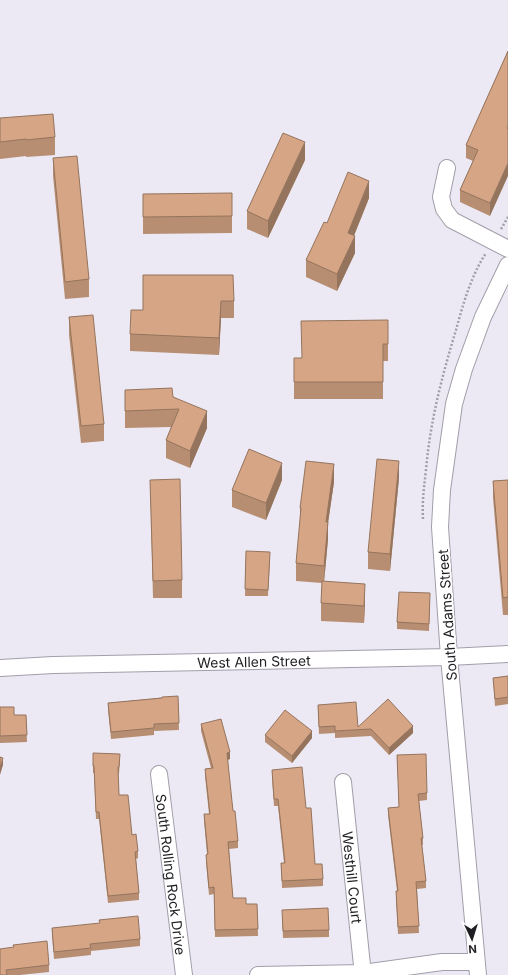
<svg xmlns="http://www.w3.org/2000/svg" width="508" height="975" font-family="Inter,sans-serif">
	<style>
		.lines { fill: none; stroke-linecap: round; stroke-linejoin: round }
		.minor-casing { stroke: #a29ea9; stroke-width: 18 }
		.path { stroke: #a09ea7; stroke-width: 2.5; stroke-dasharray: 2 2; stroke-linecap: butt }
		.minor { stroke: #fff; stroke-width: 16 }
		.wall { fill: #b78e72 }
		.shaded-wall { fill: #95745d }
		.building { fill: #d5a585; stroke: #95745d }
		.labels { text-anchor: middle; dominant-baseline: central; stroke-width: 3.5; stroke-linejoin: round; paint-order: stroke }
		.street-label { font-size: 14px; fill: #1f1e22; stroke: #fff }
	</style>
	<rect width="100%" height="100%" fill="#ece9f5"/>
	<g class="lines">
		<defs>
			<g id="minor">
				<path d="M447 168 441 197 444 209 452 220 508 249"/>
				<path id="s1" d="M0 668 53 665 449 657 508 654"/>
				<path id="s2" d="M159 774 184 975"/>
				<path id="s3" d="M343 782 363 975"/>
				<path d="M258 975 363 973 442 962H476"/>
				<path d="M478 975 449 657 440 527 442 490 454 404 464 369 483 317 508 265"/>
			</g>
		</defs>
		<use href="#minor" class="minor-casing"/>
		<path class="path" d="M501 229 508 217
			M423 519C422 502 424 487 426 470 430 422 442 376 456 330 463 304 471 276 486 253"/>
		<use href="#minor" class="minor"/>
	</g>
	<path class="wall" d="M508 51 490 216 460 202V190L473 161 466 158V145Z
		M0 118 55 137V155L26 157V156L0 159Z
		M53 158 89 279V297L65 299 53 176Z
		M305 160 268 238 247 229V211Z
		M143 194 232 216V233L143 234Z
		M369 198 354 236 355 253 337 291 306 277V260L327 223Z
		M143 275 234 301V318H221L219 355 130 351V334L143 310Z
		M69 317 104 424V441L81 443 69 335Z
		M388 320V361H383V399H294V358H302Z
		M125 390 173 397 207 428 190 468 166 458V440L171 427 125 428Z
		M399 478 390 571 368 569V552Z
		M150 480 182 580V598H153Z
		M282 480 266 520 232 507V490Z
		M508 480V615H503L493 498V481Z
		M334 482 328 523V539L324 582 365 601 364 623 321 621V603L322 583 296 581V563L300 525V508Z
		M246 551 270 559 268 596H245Z
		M430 600 429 631 397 629V622Z
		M508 676V704L495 706 493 678Z
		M178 696 179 730 154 731V735L111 739 108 710V703Z
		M318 705 358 727 413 733 389 755 371 736 335 738V733L319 734Z
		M0 707 14 715H26L27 742 0 743Z
		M201 724 230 759 227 760 233 811 238 841V848L229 849 233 898 246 904H257L258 936 215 937 214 894 209 895 206 862V855L207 854 204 821V814H209L205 776V769L211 768 201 731Z
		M265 735 312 738 292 763 265 742Z
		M397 755 427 793V800L419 801 423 838V845H422L426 881V888L417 889 419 933 398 934 396 898V891H397L388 815V808L399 807Z
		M120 761 119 774H118L119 795 132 835 138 851V858L136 859 139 893V900L108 903 99 819H96L94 773H93V766Z
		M272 770 306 808 315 864 323 879V886L282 888 281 863H284L278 806H274L272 777Z
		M282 917 329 930V937L283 938Z
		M52 928 140 939V946L91 951V955L54 959 52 935Z
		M0 949 49 965V972L20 975H0Z"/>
	<path class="shaded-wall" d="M305 142V160L268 238V221Z
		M508 163V176L490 216V203Z
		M369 181V198L348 250V233Z
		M355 236V253L337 291V274Z
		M221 301V318L219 355V338Z
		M207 411V428L190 468V451Z
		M399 461V478L390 571V554Z
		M282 463V480L266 520V503Z
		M334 464V482L328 523V539L324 583 326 522Z
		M365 584V601L364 623V606Z
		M413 726V733L389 755V748Z
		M312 731V738L292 763V756Z
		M230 752V759L227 760V753Z
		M3 758V765L0 775V768Z"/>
	<path class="building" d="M508 51V125L507 128 508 129V163L490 203 460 190 478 150 466 145Z
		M53 114 55 137 26 140V139L0 142V118Z
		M283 133 305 142 268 221 247 211Z
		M77 156 89 279 65 282 53 158Z
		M348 172 369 181 348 233 355 236 337 274 306 260 324 222 327 223Z
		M232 193V216L143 217V194Z
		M143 275H233L234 301H221L219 338 130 334 131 310H143Z
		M93 315 104 424 81 426 69 317Z
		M388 320V344H383V382H294V358H302L301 321Z
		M172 388 173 397 207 411 190 451 166 440 179 409 125 411V390Z
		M249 449 282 463 266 503 232 490Z
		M377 459 399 461 390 554 368 552Z
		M306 461 334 464 326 522H328L324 566 296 563 301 508H300Z
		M180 479 182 580 153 581 150 480Z
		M508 480V597L503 598 493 481Z
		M246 551 270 552 268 590 245 589Z
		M322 581 365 584 364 606 321 603Z
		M399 592 430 593 429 624 397 622Z
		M508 676V697L495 699 493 678Z
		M178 696 179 723 154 724V728L111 732 108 703 162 698V697Z
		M388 699 413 726 389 748 371 729 335 731V726L319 727 318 705 356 702 358 727Z
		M0 707H14V715H26L27 735 0 736Z
		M285 710 312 731 292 756 265 735Z
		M221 719 230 752 227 753 233 811H235L238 841 228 842 233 898H246V904H257L258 929 215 930 214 887 209 888 206 855 208 854 204 814H210L205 769 213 768 201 724Z
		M93 753 120 754 119 767H118L119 795H128L132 835 136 834 138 851 135 852 139 893 108 896 99 812H96L94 766H93Z
		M426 754 427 793 418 794 423 838H421L426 881 416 882 419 926 398 927 396 891H398L388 808 399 807 397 755Z
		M0 757 3 758 0 768Z
		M302 767 306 808H311L315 864H322L323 879 282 881 281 863H285L278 799H274L272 770Z
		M328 908 329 930 283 931 282 910Z
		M138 916 140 939 90 944 91 948 54 952 52 928 100 923 99 920Z
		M47 941 49 965 6 970 7 975H0V949L14 947 13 945Z"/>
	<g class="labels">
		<g class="street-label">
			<text transform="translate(447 615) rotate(-94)">South Adams Street</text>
			<text stroke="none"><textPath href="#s1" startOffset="254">West Allen Street</textPath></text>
			<text stroke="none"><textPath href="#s2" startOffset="101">South Rolling Rock Drive</textPath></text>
			<text stroke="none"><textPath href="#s3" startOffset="96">Westhill Court</textPath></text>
		</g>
	</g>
	<g transform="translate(472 939) rotate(176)" stroke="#ffffff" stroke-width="3" paint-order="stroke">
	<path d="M0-3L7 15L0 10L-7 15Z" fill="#1f1e22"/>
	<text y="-6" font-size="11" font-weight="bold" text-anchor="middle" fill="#1f1e22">N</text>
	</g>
</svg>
